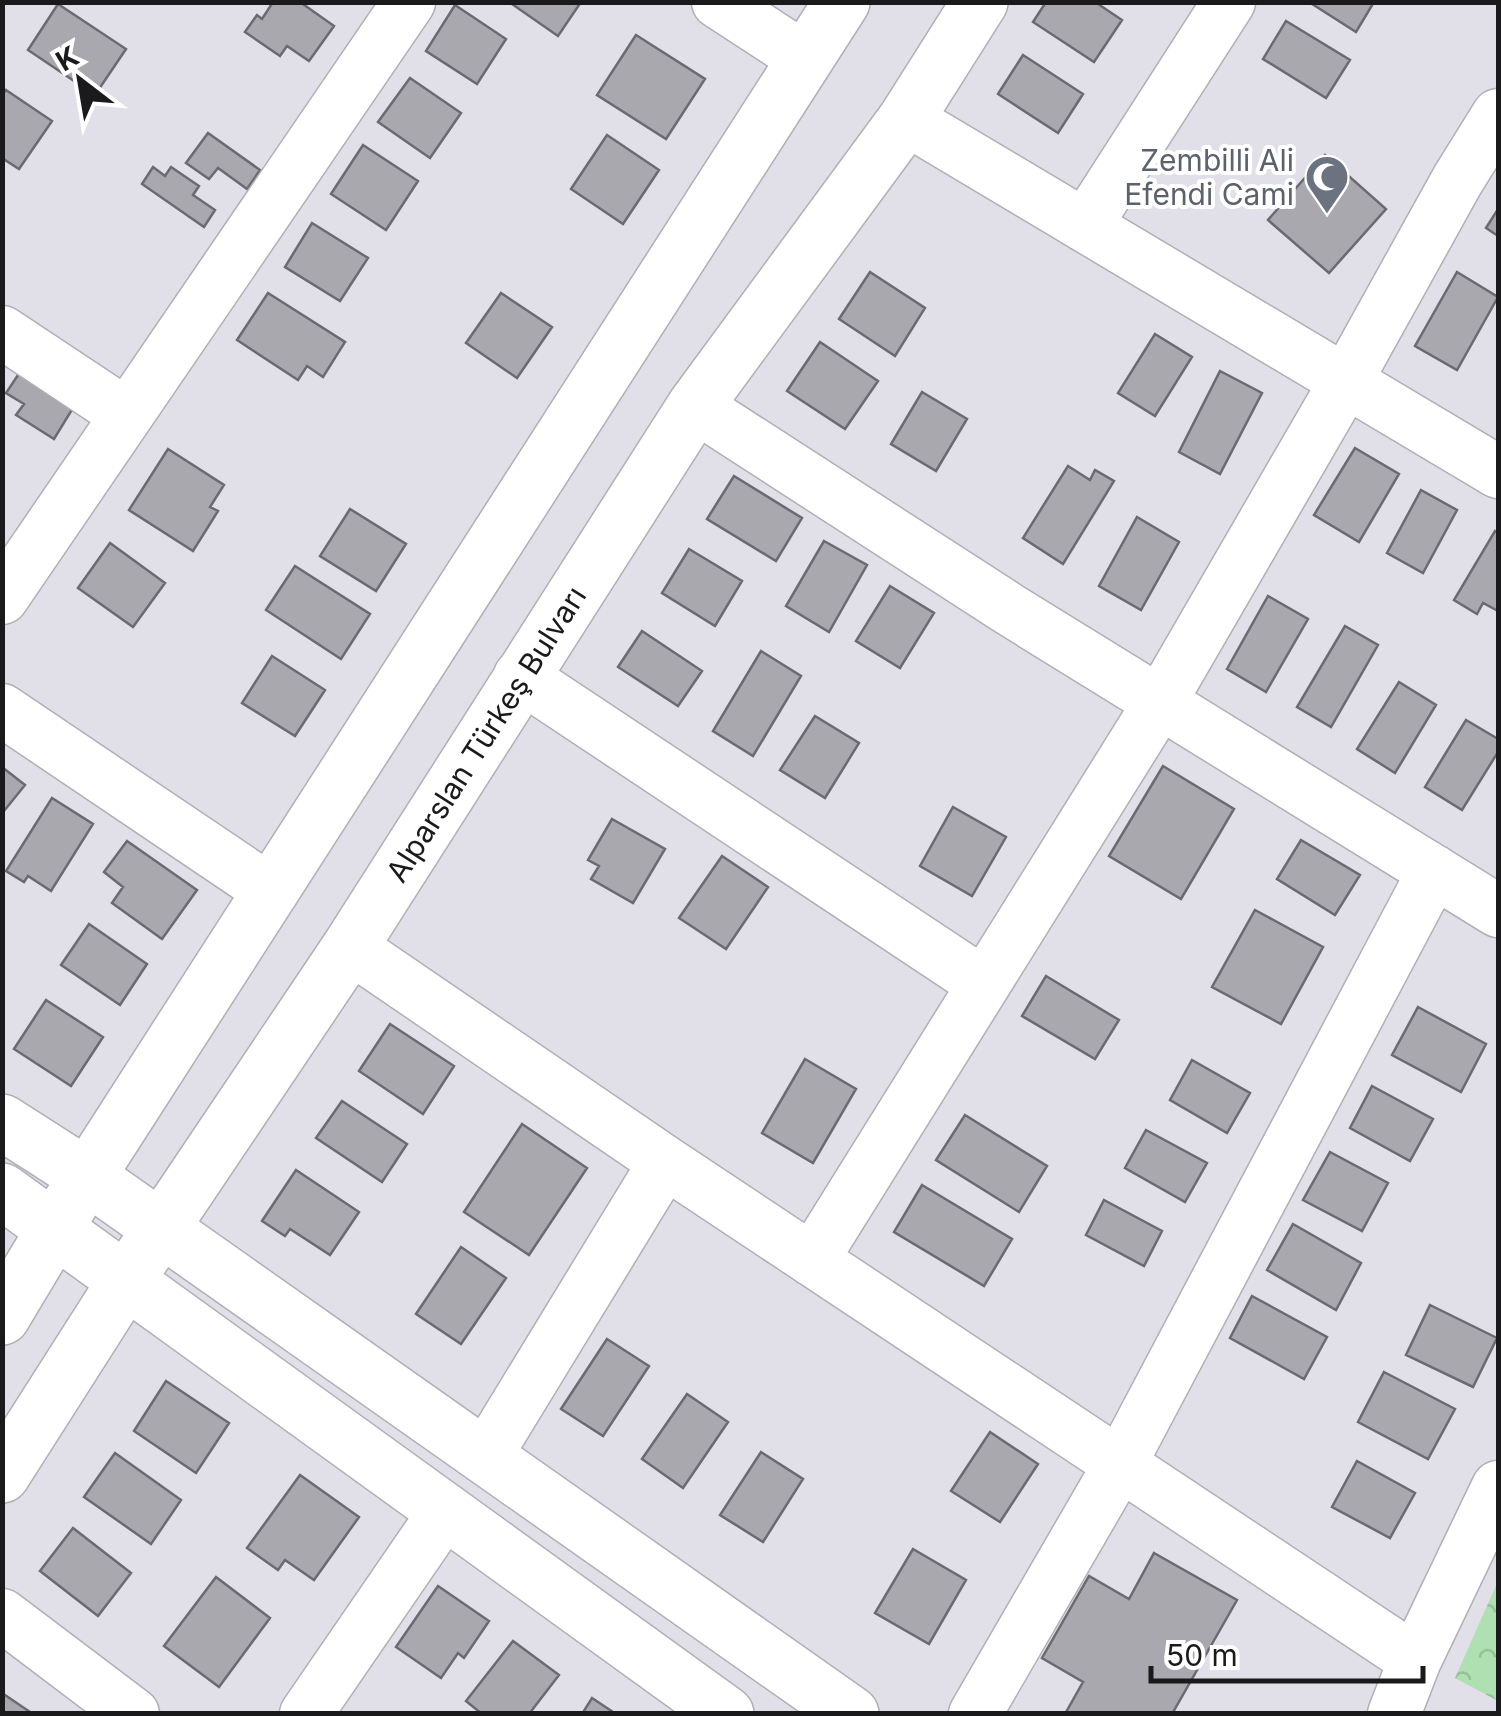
<svg xmlns="http://www.w3.org/2000/svg" width="1501" height="1716" font-family="Inter,sans-serif">
	<style>
		.park { fill: url(#park-crowns) }
		.building { fill: #a9a8af; stroke: #6b6a71; stroke-width: 2.5 }
		.lines { fill: none; stroke-linecap: round; stroke-linejoin: round }
		.minor-casing { stroke: #b0afb7; stroke-width: 55 }
		.major-casing { stroke: #b0afb7; stroke-width: 58 }
		.minor { stroke: #fff; stroke-width: 52 }
		.major { stroke: #fff; stroke-width: 55 }
		.labels { text-anchor: middle; dominant-baseline: central; stroke-width: 8; stroke-linejoin: round; paint-order: stroke }
		.worship-label { font-size: 30px; fill: #5b616d; stroke: #fff; text-anchor: end }
		.street-label { font-size: 30px; fill: #1a191c; stroke: #fff }
	</style>
	<defs>
		<pattern id="park-crowns" width="20" height="18" patternUnits="userSpaceOnUse" patternTransform="scale(2.5)"><rect width="20" height="18" fill="#afe0b1"/><path d="M2 6a3 3 0 1 1 6 0M12 15a3 3 0 1 1 6 0" fill="none" stroke="#96c098"/></pattern>
	</defs>
	<rect width="100%" height="100%" fill="#e1e0e8"/>
	<path class="park" d="M1498 1581V1701L1455 1678Z"/>
	<path class="building" d="M273 2H300L334 26 309 61 287 46 280 56 245 32 257 15 262 19Z
		M509 2H581L558 36Z
		M1046 2H1095L1122 20 1094 62 1033 22Z
		M1309 2H1374L1356 32Z
		M58 4 126 49 95 95 28 50Z
		M455 5 506 39 477 84 426 51Z
		M1286 21 1350 60 1326 98 1263 59Z
		M636 35 705 79 666 139 597 95Z
		M1023 55 1083 94 1058 133 998 94Z
		M410 78 461 113 430 158 378 122Z
		M6 90 52 121 19 169 2 158V95Z
		M208 133 260 170 247 189 218 168 209 179 186 163Z
		M607 135 659 170 623 224 571 189Z
		M363 145 418 181 386 230 331 194Z
		M1325 155 1386 209 1329 273 1268 220Z
		M153 167 165 176 171 167 199 186 193 195 215 210 204 227 142 184Z
		M1498 209V236L1486 228Z
		M312 223 368 258 340 301 285 267Z
		M870 272 925 308 895 356 839 319Z
		M1457 272 1498 297 1457 370 1415 346Z
		M268 293 345 342 323 377 307 366 298 380 237 340Z
		M501 293 552 327 517 378 466 343Z
		M1155 334 1192 357 1155 416 1118 393Z
		M820 342 878 381 845 429 787 391Z
		M26 363 73 408 54 439 16 415 24 404 6 393Z
		M1220 371 1262 393 1220 474 1179 452Z
		M922 392 967 419 936 471 891 444Z
		M1355 448 1399 474 1359 542 1314 515Z
		M168 449 224 485 210 507 218 511 193 551 129 510Z
		M1068 466 1090 480 1095 470 1114 481 1063 564 1023 538Z
		M734 476 802 518 776 561 707 519Z
		M1421 490 1457 510 1423 573 1387 553Z
		M350 509 406 544 376 591 320 556Z
		M1137 517 1179 542 1141 610 1099 586Z
		M1495 531 1498 533V611L1483 603 1477 614 1454 600Z
		M824 541 867 565 829 632 786 606Z
		M110 543 165 583 133 627 78 588Z
		M689 549 742 581 715 626 662 593Z
		M295 566 370 614 341 659 266 610Z
		M890 586 934 613 900 668 856 641Z
		M1268 596 1308 619 1266 692 1227 669Z
		M1345 626 1378 645 1331 727 1297 707Z
		M642 631 702 671 678 706 618 667Z
		M761 651 801 676 753 756 713 731Z
		M272 656 325 690 295 736 242 703Z
		M1399 682 1436 705 1395 773 1357 749Z
		M815 716 859 743 825 798 780 770Z
		M1466 720 1498 739V752L1462 810 1425 787Z
		M1163 766 1234 809 1181 899 1109 856Z
		M2 767 25 785 4 811 2 810Z
		M52 798 93 824 51 891 28 876 24 882 6 871Z
		M953 807 1006 837 972 896 920 866Z
		M612 819 665 849 633 903 591 879 599 866 588 860Z
		M1301 840 1360 875 1335 915 1277 879Z
		M127 841 197 890 162 939 112 903 123 887 104 872Z
		M722 856 768 887 726 949 679 918Z
		M1255 910 1323 947 1281 1024 1212 987Z
		M89 924 147 964 120 1005 61 965Z
		M1046 976 1119 1020 1095 1059 1022 1016Z
		M46 1000 103 1037 71 1086 14 1049Z
		M1418 1007 1486 1044 1461 1092 1392 1055Z
		M390 1024 454 1066 423 1114 359 1071Z
		M805 1059 856 1089 813 1163 762 1133Z
		M1192 1060 1250 1093 1227 1133 1170 1100Z
		M1372 1086 1433 1119 1410 1161 1350 1128Z
		M342 1101 407 1144 382 1182 316 1138Z
		M965 1115 1047 1166 1019 1212 936 1160Z
		M522 1124 587 1168 529 1255 464 1212Z
		M1146 1130 1207 1163 1185 1202 1125 1168Z
		M1330 1152 1388 1183 1362 1231 1303 1200Z
		M296 1170 359 1212 330 1255 290 1229 285 1236 262 1221Z
		M922 1185 1012 1239 984 1286 894 1232Z
		M1104 1200 1162 1231 1144 1266 1086 1235Z
		M1293 1224 1361 1263 1336 1310 1267 1270Z
		M461 1247 506 1278 461 1344 416 1314Z
		M1252 1296 1327 1337 1304 1379 1230 1338Z
		M1430 1305 1497 1338 1473 1387 1406 1355Z
		M607 1339 649 1366 603 1436 561 1409Z
		M1384 1372 1455 1409 1428 1459 1358 1422Z
		M166 1381 229 1423 196 1473 134 1431Z
		M687 1394 728 1422 683 1488 642 1459Z
		M990 1432 1038 1464 1000 1522 951 1491Z
		M761 1452 803 1479 763 1542 720 1515Z
		M115 1453 181 1500 151 1544 84 1497Z
		M1357 1461 1415 1493 1390 1538 1332 1507Z
		M300 1475 359 1517 314 1580 285 1560 278 1570 247 1548Z
		M73 1528 131 1573 98 1616 40 1571Z
		M913 1549 966 1580 929 1644 875 1613Z
		M1154 1553 1237 1600 1172 1714H1065L1083 1682 1042 1658 1089 1576 1129 1599Z
		M216 1577 270 1618 219 1687 164 1646Z
		M438 1586 489 1621 464 1658 458 1653 441 1678 396 1647Z
		M513 1641 559 1675 529 1714H482L466 1701Z
		M2 1693 33 1714H2Z
		M592 1698 616 1714H582Z"/>
	<g class="lines">
		<defs>
			<path id="minor" d="M718 2 804 58
				M906 119 1498 472
				M1085 226 1229 2
				M2 332 127 415
				M695 406 1009 609 1498 911
				M2 598 409 2
				M520 676 984 984
				M2 710 272 892
				M350 947 665 1162 1415 1660
				M812 1260 1160 702 1346 381 1457 181 1498 115
				M485 1457 665 1162
				M2 1615 133 1714
				M306 1714 446 1510
				M975 1714 1120 1464 1434 871
				M1394 1714 1415 1660 1498 1487"/>
			<g id="major">
				<path d="M2 1122 88 1177 851 1714"/>
				<path d="M2 1191 726 1714"/>
				<path d="M2 1317 71 1202 842 2"/>
				<path id="s1" d="M2 1475 125 1282 350 947 695 406 906 119 980 2"/>
			</g>
		</defs>
		<use href="#minor" class="minor-casing"/>
		<use href="#major" class="major-casing"/>
		<use href="#minor" class="minor"/>
		<use href="#major" class="major"/>
	</g>
	<defs>
		<symbol id="mosque-pin" viewBox="-11 -11 22 30"><path d="M0 17L-7.5 6A9.5 9.5 0 1 1 7.5 6Z" fill="#6b7280" stroke="#fff"/><path d="M3.5-4.9A6 6 0 1 0 3.5 4.9A5 5 0 1 1 3.5-4.9Z" fill="#fff"/></symbol>
	</defs>
	<g fill-rule="evenodd">
		<use href="#mosque-pin" x="1302" y="152" width="50" height="68"/>
	</g>
	<g class="labels">
		<g class="worship-label">
			<text x="1294" y="160">Zembilli Ali<tspan x="1294" dy="34">Efendi Cami</tspan></text>
		</g>
		<g class="street-label">
			<text stroke="none"><textPath href="#s1" startOffset="885">Alparslan Türkeş Bulvarı</textPath></text>
		</g>
	</g>
	<rect width="1501" height="1716" fill="none" stroke="#1a191c" stroke-width="10"/>
	<g transform="translate(80 80) rotate(329)" stroke="#ffffff" stroke-width="8" paint-order="stroke">
	<path d="M0-8L18 38L0 25L-18 38Z" fill="#1a191c"/>
	<text y="-15" font-size="28" font-weight="bold" text-anchor="middle" fill="#1a191c">K</text>
	</g>
	<path d="M1151 1666v15h272v-15" fill="none" stroke="#1a191c" stroke-width="5"/>
	<text x="1166" y="1666" font-size="30" fill="#1a191c" stroke="#ffffff" stroke-width="8" paint-order="stroke">50 m</text>
</svg>
